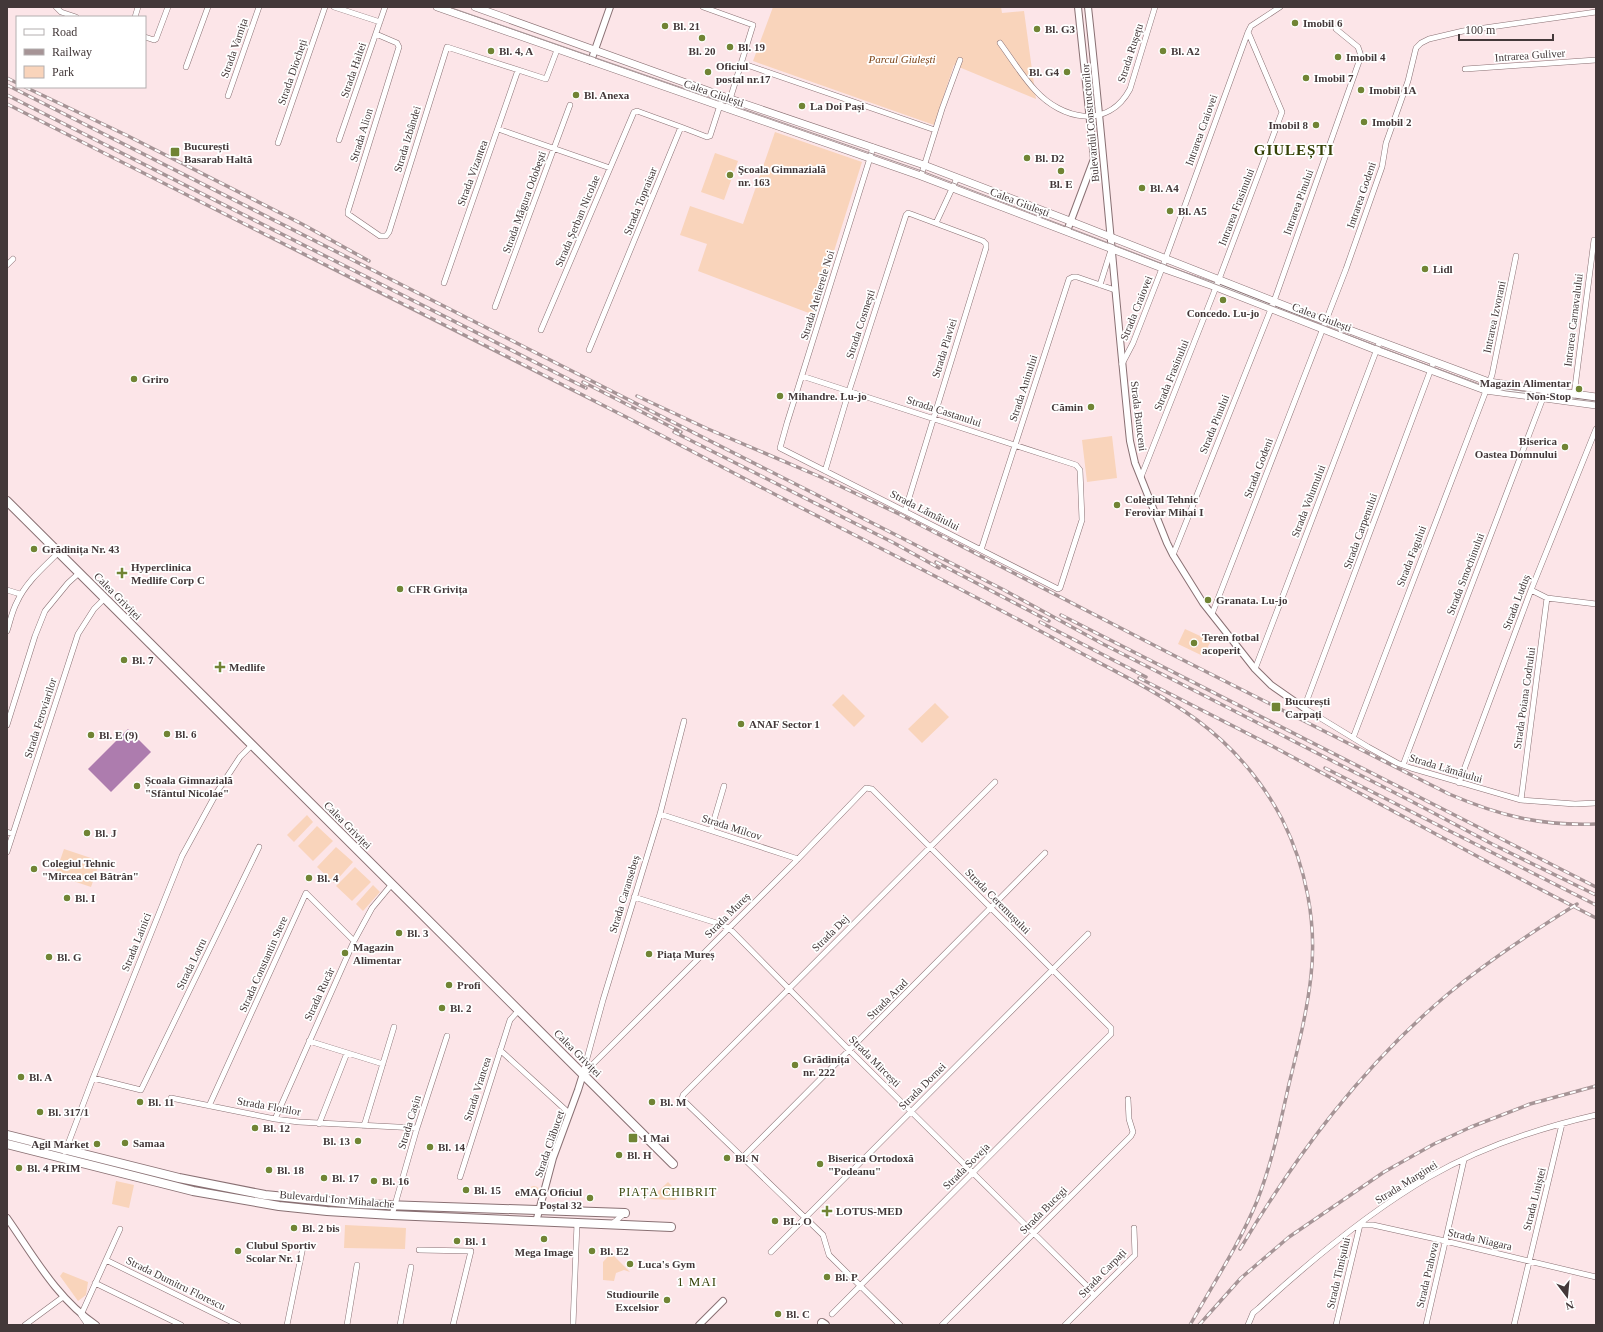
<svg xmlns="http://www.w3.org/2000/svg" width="1603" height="1332" font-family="'Times New Roman',serif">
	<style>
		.green { fill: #f9d4bb }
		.water { fill: #ad7cae }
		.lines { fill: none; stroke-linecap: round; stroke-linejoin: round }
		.minor-casing { stroke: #897073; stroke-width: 6 }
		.tertiary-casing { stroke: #897073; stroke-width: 8 }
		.secondary-casing { stroke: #897073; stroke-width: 8 }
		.primary-casing { stroke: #897073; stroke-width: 10 }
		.minor { stroke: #fff; stroke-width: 5 }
		.tertiary { stroke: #fff; stroke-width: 6 }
		.secondary { stroke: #fff; stroke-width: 7 }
		.primary { stroke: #fff; stroke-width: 8 }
		.tram { stroke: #a69496; stroke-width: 1 }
		.rail-casing { stroke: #a69496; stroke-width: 3.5 }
		.rail { stroke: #fff; stroke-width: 2; stroke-dasharray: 6; stroke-linecap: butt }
		.poi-dot { fill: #708434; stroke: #fff; stroke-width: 1.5 }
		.labels { text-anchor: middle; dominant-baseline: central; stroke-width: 3.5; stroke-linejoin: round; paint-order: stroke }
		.poi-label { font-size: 11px; font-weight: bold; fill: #433839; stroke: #fff; text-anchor: start }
		.street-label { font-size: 11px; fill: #433839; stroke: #fff }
		.park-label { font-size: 11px; font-style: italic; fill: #7d4315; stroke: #fff }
		.neighbourhood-label { font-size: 12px; letter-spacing: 1px; fill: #354106; stroke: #fff }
		.quarter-label { font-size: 13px; letter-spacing: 1px; fill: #354106; stroke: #fff }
		.district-label { font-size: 15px; font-weight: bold; letter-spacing: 1px; fill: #354106; stroke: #fff }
	</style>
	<rect width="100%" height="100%" fill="#fce5e8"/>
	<path class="green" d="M773 7H1001L1002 13 1024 11 1036 99 954 65 934 125 753 61Z
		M775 132 862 162 814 315 698 271 707 244 680 235 690 206 743 224Z
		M715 153 738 161 724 200 701 192Z
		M1112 436 1117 478 1087 482 1082 440Z
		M1185 629 1211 641 1203 656 1178 644Z
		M843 694 865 716 854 727 832 705Z
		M935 703 949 717 922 743 908 729Z
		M307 815 313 822 294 842 287 835Z
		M317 826 333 841 313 861 298 846Z
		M336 847 353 862 334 883 317 867Z
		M64 849 100 861 91 887 55 875Z
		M355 867 371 882 352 901 336 886Z
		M373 885 380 892 363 911 356 904Z
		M116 1181 134 1185 129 1208 112 1204Z
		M668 1182 681 1195 675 1200 650 1199Z
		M528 1192a6 6 0 1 1 12 0a6 6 0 1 1-12 0Z
		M345 1225 406 1228 405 1249 344 1248Z
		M611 1253 630 1272 624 1270 616 1273 614 1281 603 1280V1262Z
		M63 1272 88 1282 86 1295 78 1301 60 1276Z"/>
	<path class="water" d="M128 729 151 752 111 792 88 769Z"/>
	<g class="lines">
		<defs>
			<path id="minor" d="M56 7 61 12 76 17
				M334 7 380 22
				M703 7 753 25 727 109
				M135 17 138 7
				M376 34 397 43 399 47 348 211V214L380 236H386L389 232 447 47 546 79 557 50
				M145 37 154 40 156 39 168 7
				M1000 43C1011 58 1022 76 1035 90 1062 120 1108 130 1130 89L1155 7
				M741 63 935 130
				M186 67 208 7
				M1465 69 1596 60
				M228 96 259 7
				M498 129 610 168
				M339 140 385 7
				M278 143 325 7
				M921 176 942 109 960 60
				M936 223 957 178
				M7 265 13 259
				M444 283 518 70
				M1100 285 1111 250
				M495 307 570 105
				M541 330 634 112 637 111 681 127
				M589 350 681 127 707 137 710 136 723 96
				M1434 361 1304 708 1368 747 1397 763 1411 768 1521 800 1575 804 1596 803
				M1122 364 1133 343 1161 271 1248 32 1251 26 1280 7
				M802 376 1076 465 1080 470 1082 520 1060 588 1058 589 780 448 787 423 870 158 873 147
				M1574 395 1594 240
				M825 471 849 391 906 215 908 213 911 214 983 241 986 244V248L905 511
				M1141 477 1218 282 1282 112 1248 32
				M981 550 1069 279 1073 277H1077L1115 290
				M1173 555 1273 304 1361 56 1358 47 1336 29
				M7 590 20 594
				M1531 590 1547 598 1596 604
				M1212 614 1346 269 1382 167 1386 143 1408 81 1416 48 1421 43 1429 39 1463 31 1596 12
				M7 631C10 622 12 611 17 602 26 582 44 567 59 552
				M1255 669 1380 341
				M7 725 35 636 45 611 68 583 79 573
				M1353 738 1492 375 1516 256
				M1403 765 1546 390
				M1459 783 1531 590 1596 429
				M1521 800 1547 598
				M660 814 798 859
				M711 830 724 786
				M7 832 13 834
				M7 852 78 634 94 609 105 598
				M634 897 723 925 732 931 853 1054 1089 1288 1094 1296
				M309 1041 383 1064
				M500 1050 569 1113
				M583 1073 603 1000 660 814 684 721
				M583 1074 798 859 866 788 872 789 1111 1028V1034L832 1314
				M93 1078 141 1090 259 847
				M171 1098 275 1119 299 1122 417 1128
				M209 1106 306 893 354 941
				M275 1119 354 941 372 908 392 884
				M319 1124 347 1053
				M364 1126 394 1027
				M65 1152 93 1078 182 856 217 792 240 757 252 745
				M743 1157 1045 853
				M460 1177 510 1020 519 1010
				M392 1215 417 1128 447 1036
				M612 1224 625 1213
				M419 1250 471 1251 453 1325
				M771 1252 1088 934
				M106 1260 238 1325
				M95 1283 181 1325
				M25 1325 63 1297
				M88 1325 81 1315 120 1229
				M287 1325 303 1247
				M347 1325 357 1265
				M400 1325 411 1267
				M573 1325 577 1223
				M900 1325 829 1255 823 1235 682 1099 683 1095 995 782
				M942 1325 1131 1136 1133 1132 1129 1119 1128 1099
				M1065 1325 1135 1255 1134 1228
				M1248 1325 1253 1313 1259 1308C1310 1261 1369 1212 1429 1177 1480 1148 1539 1128 1596 1115
				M1336 1325 1360 1225H1373L1445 1241 1596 1277
				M1426 1325 1464 1160
				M1514 1325 1562 1124"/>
			<path id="tertiary" d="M1088 7C1104 151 1115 296 1130 441L1135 463 1167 543 1173 555 1203 603 1255 669 1271 685 1304 708
				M591 61 610 7
				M1067 231 1094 159 1078 7
				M7 1218C33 1255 57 1299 96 1325
				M536 1222 553 1158 578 1090 583 1074
				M699 1325 723 1301"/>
			<path id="secondary" d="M437 7 921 176 1162 268 1216 287 1376 350 1485 390 1596 405
				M475 7 739 102 924 165 1070 221 1296 310 1489 382 1596 397"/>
			<path id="primary" d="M7 501 673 1164
				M7 1135 179 1178 265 1195 356 1204 625 1213
				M7 1144 193 1191 279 1206 327 1211 392 1215 671 1227
				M822 1323 825 1325"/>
		</defs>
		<use href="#minor" class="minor-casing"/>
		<use href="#tertiary" class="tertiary-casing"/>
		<use href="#secondary" class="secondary-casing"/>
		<use href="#primary" class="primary-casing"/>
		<use href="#minor" class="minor"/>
		<use href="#tertiary" class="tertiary"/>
		<use href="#secondary" class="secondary"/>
		<use href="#primary" class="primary"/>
		<path class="tram" d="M449 7 922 171 1272 306 1480 385 1506 391 1596 402"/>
		<defs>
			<path id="rail" d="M7 78 17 83
				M7 85 898 536 1004 590 1103 644 1409 800 1494 845 1596 895
				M25 87 126 135 302 224 369 261
				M7 95 586 388
				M7 104C214 209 422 312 628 418 679 444 729 471 780 497 876 546 972 594 1066 645 1110 669 1157 691 1197 720 1232 746 1262 781 1282 819 1306 867 1317 922 1311 976 1307 1012 1298 1048 1289 1084 1280 1124 1272 1163 1257 1201 1239 1245 1213 1284 1190 1325
				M583 382 681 432
				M637 396 708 429 823 478 899 514 1173 655 1449 794C1500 816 1541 826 1596 824
				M674 432 894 543 939 568
				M936 562 1049 621
				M1061 615 1596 887
				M1040 622 1146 677
				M1139 678 1272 746 1486 861 1596 918
				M1325 768 1596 905
				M1240 1249C1297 1154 1362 1066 1448 994 1488 961 1532 932 1577 904
				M1199 1325 1241 1278 1289 1237 1384 1172 1434 1144 1471 1127 1530 1104 1596 1086"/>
		</defs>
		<use href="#rail" class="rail-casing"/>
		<use href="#rail" class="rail"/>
	</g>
	<g class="poi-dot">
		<circle cx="1295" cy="23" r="4"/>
		<circle cx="665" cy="26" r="4"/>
		<circle cx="1037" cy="29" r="4"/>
		<circle cx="702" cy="38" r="4"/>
		<circle cx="730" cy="47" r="4"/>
		<circle cx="491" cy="51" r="4"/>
		<circle cx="1163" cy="51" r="4"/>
		<circle cx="1338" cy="57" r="4"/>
		<circle cx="708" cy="72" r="4"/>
		<circle cx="1067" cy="72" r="4"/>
		<circle cx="1306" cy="78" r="4"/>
		<circle cx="1361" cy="90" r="4"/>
		<circle cx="576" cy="95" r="4"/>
		<circle cx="802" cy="106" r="4"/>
		<circle cx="1364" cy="122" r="4"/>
		<circle cx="1316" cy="125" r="4"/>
		<rect x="170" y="147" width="10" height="10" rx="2"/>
		<circle cx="1027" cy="158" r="4"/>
		<circle cx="1061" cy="171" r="4"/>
		<circle cx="730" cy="175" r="4"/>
		<circle cx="1142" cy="188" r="4"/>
		<circle cx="1170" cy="211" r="4"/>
		<circle cx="1425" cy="269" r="4"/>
		<circle cx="1223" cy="300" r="4"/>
		<circle cx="134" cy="379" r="4"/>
		<circle cx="1579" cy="389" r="4"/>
		<circle cx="780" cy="396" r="4"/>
		<circle cx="1091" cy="407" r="4"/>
		<circle cx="1565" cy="447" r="4"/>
		<circle cx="1117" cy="505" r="4"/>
		<circle cx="34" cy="549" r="4"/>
		<path d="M120 567h4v4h4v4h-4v4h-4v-4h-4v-4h4z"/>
		<circle cx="400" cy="589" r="4"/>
		<circle cx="1208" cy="600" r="4"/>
		<circle cx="1194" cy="643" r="4"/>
		<circle cx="124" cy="660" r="4"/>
		<path d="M218 661h4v4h4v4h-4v4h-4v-4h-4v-4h4z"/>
		<rect x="1271" y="702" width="10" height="10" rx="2"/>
		<circle cx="741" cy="724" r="4"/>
		<circle cx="167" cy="734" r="4"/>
		<circle cx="91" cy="735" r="4"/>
		<circle cx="137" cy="786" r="4"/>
		<circle cx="87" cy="833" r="4"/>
		<circle cx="34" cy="869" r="4"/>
		<circle cx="309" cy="878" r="4"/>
		<circle cx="67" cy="898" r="4"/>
		<circle cx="399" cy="933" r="4"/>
		<circle cx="345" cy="953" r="4"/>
		<circle cx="649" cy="954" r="4"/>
		<circle cx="49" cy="957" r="4"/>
		<circle cx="449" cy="985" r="4"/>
		<circle cx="442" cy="1008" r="4"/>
		<circle cx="795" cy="1065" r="4"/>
		<circle cx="21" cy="1077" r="4"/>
		<circle cx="140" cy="1102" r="4"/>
		<circle cx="652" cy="1102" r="4"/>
		<circle cx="40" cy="1112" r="4"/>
		<circle cx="255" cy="1128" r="4"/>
		<rect x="628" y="1133" width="10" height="10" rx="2"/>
		<circle cx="358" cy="1141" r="4"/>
		<circle cx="125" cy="1143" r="4"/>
		<circle cx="97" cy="1144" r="4"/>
		<circle cx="430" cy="1147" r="4"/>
		<circle cx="619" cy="1155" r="4"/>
		<circle cx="727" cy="1158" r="4"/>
		<circle cx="820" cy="1164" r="4"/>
		<circle cx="19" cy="1168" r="4"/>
		<circle cx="269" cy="1170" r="4"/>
		<circle cx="324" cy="1178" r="4"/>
		<circle cx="374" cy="1181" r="4"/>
		<circle cx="466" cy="1190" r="4"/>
		<circle cx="590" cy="1198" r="4"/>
		<path d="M825 1205h4v4h4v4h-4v4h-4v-4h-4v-4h4z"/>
		<circle cx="775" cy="1221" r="4"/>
		<circle cx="294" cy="1228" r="4"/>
		<circle cx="544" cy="1239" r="4"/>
		<circle cx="457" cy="1241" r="4"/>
		<circle cx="238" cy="1251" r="4"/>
		<circle cx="592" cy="1251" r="4"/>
		<circle cx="630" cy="1264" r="4"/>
		<circle cx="827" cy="1277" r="4"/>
		<circle cx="667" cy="1300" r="4"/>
		<circle cx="778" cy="1314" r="4"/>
	</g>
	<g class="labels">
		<g class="poi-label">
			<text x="1303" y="23">Imobil 6</text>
			<text x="673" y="26">Bl. 21</text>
			<text x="1045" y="29">Bl. G3</text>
			<text x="738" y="47">Bl. 19</text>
			<text x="499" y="51">Bl. 4, A</text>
			<text x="702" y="51" text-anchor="middle">Bl. 20</text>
			<text x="1171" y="51">Bl. A2</text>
			<text x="1346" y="57">Imobil 4</text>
			<text x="716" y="66">Oficiul<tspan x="716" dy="13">postal nr.17</tspan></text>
			<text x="1059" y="72" text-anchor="end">Bl. G4</text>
			<text x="1314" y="78">Imobil 7</text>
			<text x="1369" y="90">Imobil 1A</text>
			<text x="584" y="95">Bl. Anexa</text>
			<text x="810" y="106">La Doi Pași</text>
			<text x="1372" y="122">Imobil 2</text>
			<text x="1308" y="125" text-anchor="end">Imobil 8</text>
			<text x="184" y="146">București<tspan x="184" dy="13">Basarab Haltă</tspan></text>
			<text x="1035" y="158">Bl. D2</text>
			<text x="738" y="169">Şcoala Gimnazială<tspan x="738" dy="13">nr. 163</tspan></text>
			<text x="1061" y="184" text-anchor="middle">Bl. E</text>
			<text x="1150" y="188">Bl. A4</text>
			<text x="1178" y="211">Bl. A5</text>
			<text x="1433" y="269">Lidl</text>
			<text x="1223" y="313" text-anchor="middle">Concedo. Lu-jo</text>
			<text x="142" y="379">Griro</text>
			<text x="1571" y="383" text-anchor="end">Magazin Alimentar<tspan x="1571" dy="13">Non-Stop</tspan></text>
			<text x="788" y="396">Mihandre. Lu-jo</text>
			<text x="1083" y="407" text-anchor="end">Cămin</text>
			<text x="1557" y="441" text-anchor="end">Biserica<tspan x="1557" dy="13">Oastea Domnului</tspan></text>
			<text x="1125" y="499">Colegiul Tehnic<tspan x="1125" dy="13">Feroviar Mihai I</tspan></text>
			<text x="42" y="549">Grădinița Nr. 43</text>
			<text x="131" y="567">Hyperclinica<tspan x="131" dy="13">Medlife Corp C</tspan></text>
			<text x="408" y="589">CFR Grivița</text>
			<text x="1216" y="600">Granata. Lu-jo</text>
			<text x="1202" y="637">Teren fotbal<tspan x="1202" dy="13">acoperit</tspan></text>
			<text x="132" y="660">Bl. 7</text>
			<text x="229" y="667">Medlife</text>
			<text x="1285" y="701">București<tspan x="1285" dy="13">Carpați</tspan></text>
			<text x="749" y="724">ANAF Sector 1</text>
			<text x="175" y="734">Bl. 6</text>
			<text x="99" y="735">Bl. E (9)</text>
			<text x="145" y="780">Școala Gimnazială<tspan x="145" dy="13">"Sfântul Nicolae"</tspan></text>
			<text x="95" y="833">Bl. J</text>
			<text x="42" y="863">Colegiul Tehnic<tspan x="42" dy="13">"Mircea cel Bătrân"</tspan></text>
			<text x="317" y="878">Bl. 4</text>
			<text x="75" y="898">Bl. I</text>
			<text x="407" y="933">Bl. 3</text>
			<text x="353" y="947">Magazin<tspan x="353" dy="13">Alimentar</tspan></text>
			<text x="657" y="954">Piața Mureș</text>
			<text x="57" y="957">Bl. G</text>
			<text x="457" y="985">Profi</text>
			<text x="450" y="1008">Bl. 2</text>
			<text x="803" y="1059">Grădinița<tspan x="803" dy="13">nr. 222</tspan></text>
			<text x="29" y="1077">Bl. A</text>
			<text x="148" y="1102">Bl. 11</text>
			<text x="660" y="1102">Bl. M</text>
			<text x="48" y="1112">Bl. 317/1</text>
			<text x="263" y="1128">Bl. 12</text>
			<text x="642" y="1138">1 Mai</text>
			<text x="350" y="1141" text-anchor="end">Bl. 13</text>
			<text x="133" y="1143">Samaa</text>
			<text x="89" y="1144" text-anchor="end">Agil Market</text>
			<text x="438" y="1147">Bl. 14</text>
			<text x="627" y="1155">Bl. H</text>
			<text x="735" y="1158">Bl. N</text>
			<text x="828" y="1158">Biserica Ortodoxă<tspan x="828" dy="13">"Podeanu"</tspan></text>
			<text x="27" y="1168">Bl. 4 PRIM</text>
			<text x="277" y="1170">Bl. 18</text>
			<text x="332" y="1178">Bl. 17</text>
			<text x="382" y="1181">Bl. 16</text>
			<text x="474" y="1190">Bl. 15</text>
			<text x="582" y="1192" text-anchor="end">eMAG Oficiul<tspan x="582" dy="13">Poștal 32</tspan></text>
			<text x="836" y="1211">LOTUS-MED</text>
			<text x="783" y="1221">BL. O</text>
			<text x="302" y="1228">Bl. 2 bis</text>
			<text x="465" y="1241">Bl. 1</text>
			<text x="246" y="1245">Clubul Sportiv<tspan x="246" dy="13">Scolar Nr. 1</tspan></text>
			<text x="600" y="1251">Bl. E2</text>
			<text x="544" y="1252" text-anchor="middle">Mega Image</text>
			<text x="638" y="1264">Luca's Gym</text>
			<text x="835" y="1277">Bl. P</text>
			<text x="659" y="1294" text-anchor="end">Studiourile<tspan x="659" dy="13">Excelsior</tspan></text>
			<text x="786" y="1314">Bl. C</text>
		</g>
		<g class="street-label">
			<text transform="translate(234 48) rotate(-71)">Strada Varnița</text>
			<text transform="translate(1130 53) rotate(-72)">Strada Rușețu</text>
			<text transform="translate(1530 55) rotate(-4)">Intrarea Guliver</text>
			<text transform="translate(353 70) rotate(-71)">Strada Haltei</text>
			<text transform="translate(292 72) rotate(-71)">Strada Diocheți</text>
			<text transform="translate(714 93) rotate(19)">Calea Giulești</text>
			<text transform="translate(1090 123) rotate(-95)">Bulevardul Constructorilor</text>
			<text transform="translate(1201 130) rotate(-70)">Intrarea Craiovei</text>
			<text transform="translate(361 135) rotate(-73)">Strada Alion</text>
			<text transform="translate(407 139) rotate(-73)">Strada Izbândei</text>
			<text transform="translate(472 173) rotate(-70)">Strada Vizantea</text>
			<text transform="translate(1361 195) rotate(-71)">Intrarea Godeni</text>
			<text transform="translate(640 201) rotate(-68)">Strada Topraisar</text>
			<text transform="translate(524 202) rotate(-70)">Strada Măgura Odobești</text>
			<text transform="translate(1020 202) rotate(21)">Calea Giulești</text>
			<text transform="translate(1298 202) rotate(-70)">Intrarea Pinului</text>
			<text transform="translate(1236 207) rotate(-69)">Intrarea Frasinului</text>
			<text transform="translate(577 221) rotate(-67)">Strada Șerban Nicolae</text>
			<text transform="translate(817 295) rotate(-73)">Strada Atelierele Noi</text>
			<text transform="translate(1136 308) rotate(-68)">Strada Craiovei</text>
			<text transform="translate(1322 317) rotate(21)">Calea Giulești</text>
			<text transform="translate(1494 317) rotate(-78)">Intrarea Izvorani</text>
			<text transform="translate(1573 320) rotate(-83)">Intrarea Carnavalului</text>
			<text transform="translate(860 324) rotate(-72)">Strada Cosmești</text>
			<text transform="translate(944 348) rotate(-73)">Strada Plaviei</text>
			<text transform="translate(1171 375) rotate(-68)">Strada Frasinului</text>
			<text transform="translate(1023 388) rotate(-72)">Strada Aninului</text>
			<text transform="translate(944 411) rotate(18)">Strada Castanului</text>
			<text transform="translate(1139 416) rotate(83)">Strada Butuceni</text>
			<text transform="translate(1214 424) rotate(-68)">Strada Pinului</text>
			<text transform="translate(1258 468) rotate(-69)">Strada Godeni</text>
			<text transform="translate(1308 501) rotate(-69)">Strada Volumului</text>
			<text transform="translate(925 510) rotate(27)">Strada Lămâiului</text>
			<text transform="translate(1360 531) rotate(-70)">Strada Carpenului</text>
			<text transform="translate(1411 556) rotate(-69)">Strada Fagului</text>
			<text transform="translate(1465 574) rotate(-69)">Strada Smochinului</text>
			<text transform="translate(118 596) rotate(45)">Calea Griviței</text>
			<text transform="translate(1516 602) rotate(-69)">Strada Luduș</text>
			<text transform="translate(1524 698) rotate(-82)">Strada Poiana Codrului</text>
			<text transform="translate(40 718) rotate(-72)">Strada Feroviarilor</text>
			<text transform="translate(1446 768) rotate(17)">Strada Lămâiului</text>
			<text transform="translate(348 825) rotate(45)">Calea Griviței</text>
			<text transform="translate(732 827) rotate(18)">Strada Milcov</text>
			<text transform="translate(624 894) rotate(-73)">Strada Caransebeș</text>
			<text transform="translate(998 901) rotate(45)">Strada Ceremușului</text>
			<text transform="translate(727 915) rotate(-45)">Strada Mureș</text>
			<text transform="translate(830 933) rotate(-45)">Strada Dej</text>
			<text transform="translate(136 942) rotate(-68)">Strada Lainici</text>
			<text transform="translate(191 964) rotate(-64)">Strada Lotru</text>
			<text transform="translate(263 964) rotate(-66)">Strada Constantin Stere</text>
			<text transform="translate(319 994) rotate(-65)">Strada Rucăr</text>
			<text transform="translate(887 999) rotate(-45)">Strada Arad</text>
			<text transform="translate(578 1053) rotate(45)">Calea Griviței</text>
			<text transform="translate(875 1061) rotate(45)">Strada Mircești</text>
			<text transform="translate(922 1086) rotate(-45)">Strada Dornei</text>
			<text transform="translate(477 1089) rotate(-72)">Strada Vrancea</text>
			<text transform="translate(269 1106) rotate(10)">Strada Florilor</text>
			<text transform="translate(409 1122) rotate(-73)">Strada Cașin</text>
			<text transform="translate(549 1144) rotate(-71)">Strada Clăbucet</text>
			<text transform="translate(966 1166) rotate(-45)">Strada Soveja</text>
			<text transform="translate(1406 1182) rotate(-32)">Strada Marginei</text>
			<text transform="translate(337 1199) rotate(5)">Bulevardul Ion Mihalache</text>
			<text transform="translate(1534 1199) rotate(-76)">Strada Liniștei</text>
			<text transform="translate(1043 1210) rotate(-45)">Strada Bucegi</text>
			<text transform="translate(1480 1239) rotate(13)">Strada Niagara</text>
			<text transform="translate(1102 1273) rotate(-46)">Strada Carpați</text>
			<text transform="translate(1338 1273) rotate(-77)">Strada Timișului</text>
			<text transform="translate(1427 1275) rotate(-77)">Strada Prahova</text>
			<text transform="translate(176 1283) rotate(26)">Strada Dumitru Florescu</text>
		</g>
		<g class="park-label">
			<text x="902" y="59">Parcul Giulești</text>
		</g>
		<g class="neighbourhood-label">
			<text x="668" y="1192">PIAȚA CHIBRIT</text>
		</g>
		<g class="quarter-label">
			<text x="697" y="1281">1 MAI</text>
		</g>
		<g class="district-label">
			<text x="1294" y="150">GIULEȘTI</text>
		</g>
	</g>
	<rect width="1603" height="1332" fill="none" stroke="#433839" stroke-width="16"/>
	<rect x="16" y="16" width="130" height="72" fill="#ffffff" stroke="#b4afb0"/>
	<rect x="24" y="29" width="20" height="6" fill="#ffffff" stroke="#b4afb0"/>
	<text x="52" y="36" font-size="12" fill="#433839">Road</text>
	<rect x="24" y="49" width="20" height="6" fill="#a69496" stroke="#b4afb0"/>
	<text x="52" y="56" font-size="12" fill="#433839">Railway</text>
	<rect x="24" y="66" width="20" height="12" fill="#f9d4bb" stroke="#b4afb0"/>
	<text x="52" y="76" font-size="12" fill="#433839">Park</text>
	<g transform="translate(1567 1296) rotate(164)" stroke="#ffffff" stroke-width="3" paint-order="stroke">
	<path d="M0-3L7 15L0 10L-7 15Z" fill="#433839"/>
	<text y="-6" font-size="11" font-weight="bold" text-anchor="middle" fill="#433839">N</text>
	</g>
	<path d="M1459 34v6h94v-6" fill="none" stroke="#433839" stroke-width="2"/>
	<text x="1465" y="34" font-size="12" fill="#433839" stroke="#ffffff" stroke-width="3" paint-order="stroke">100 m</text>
</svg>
